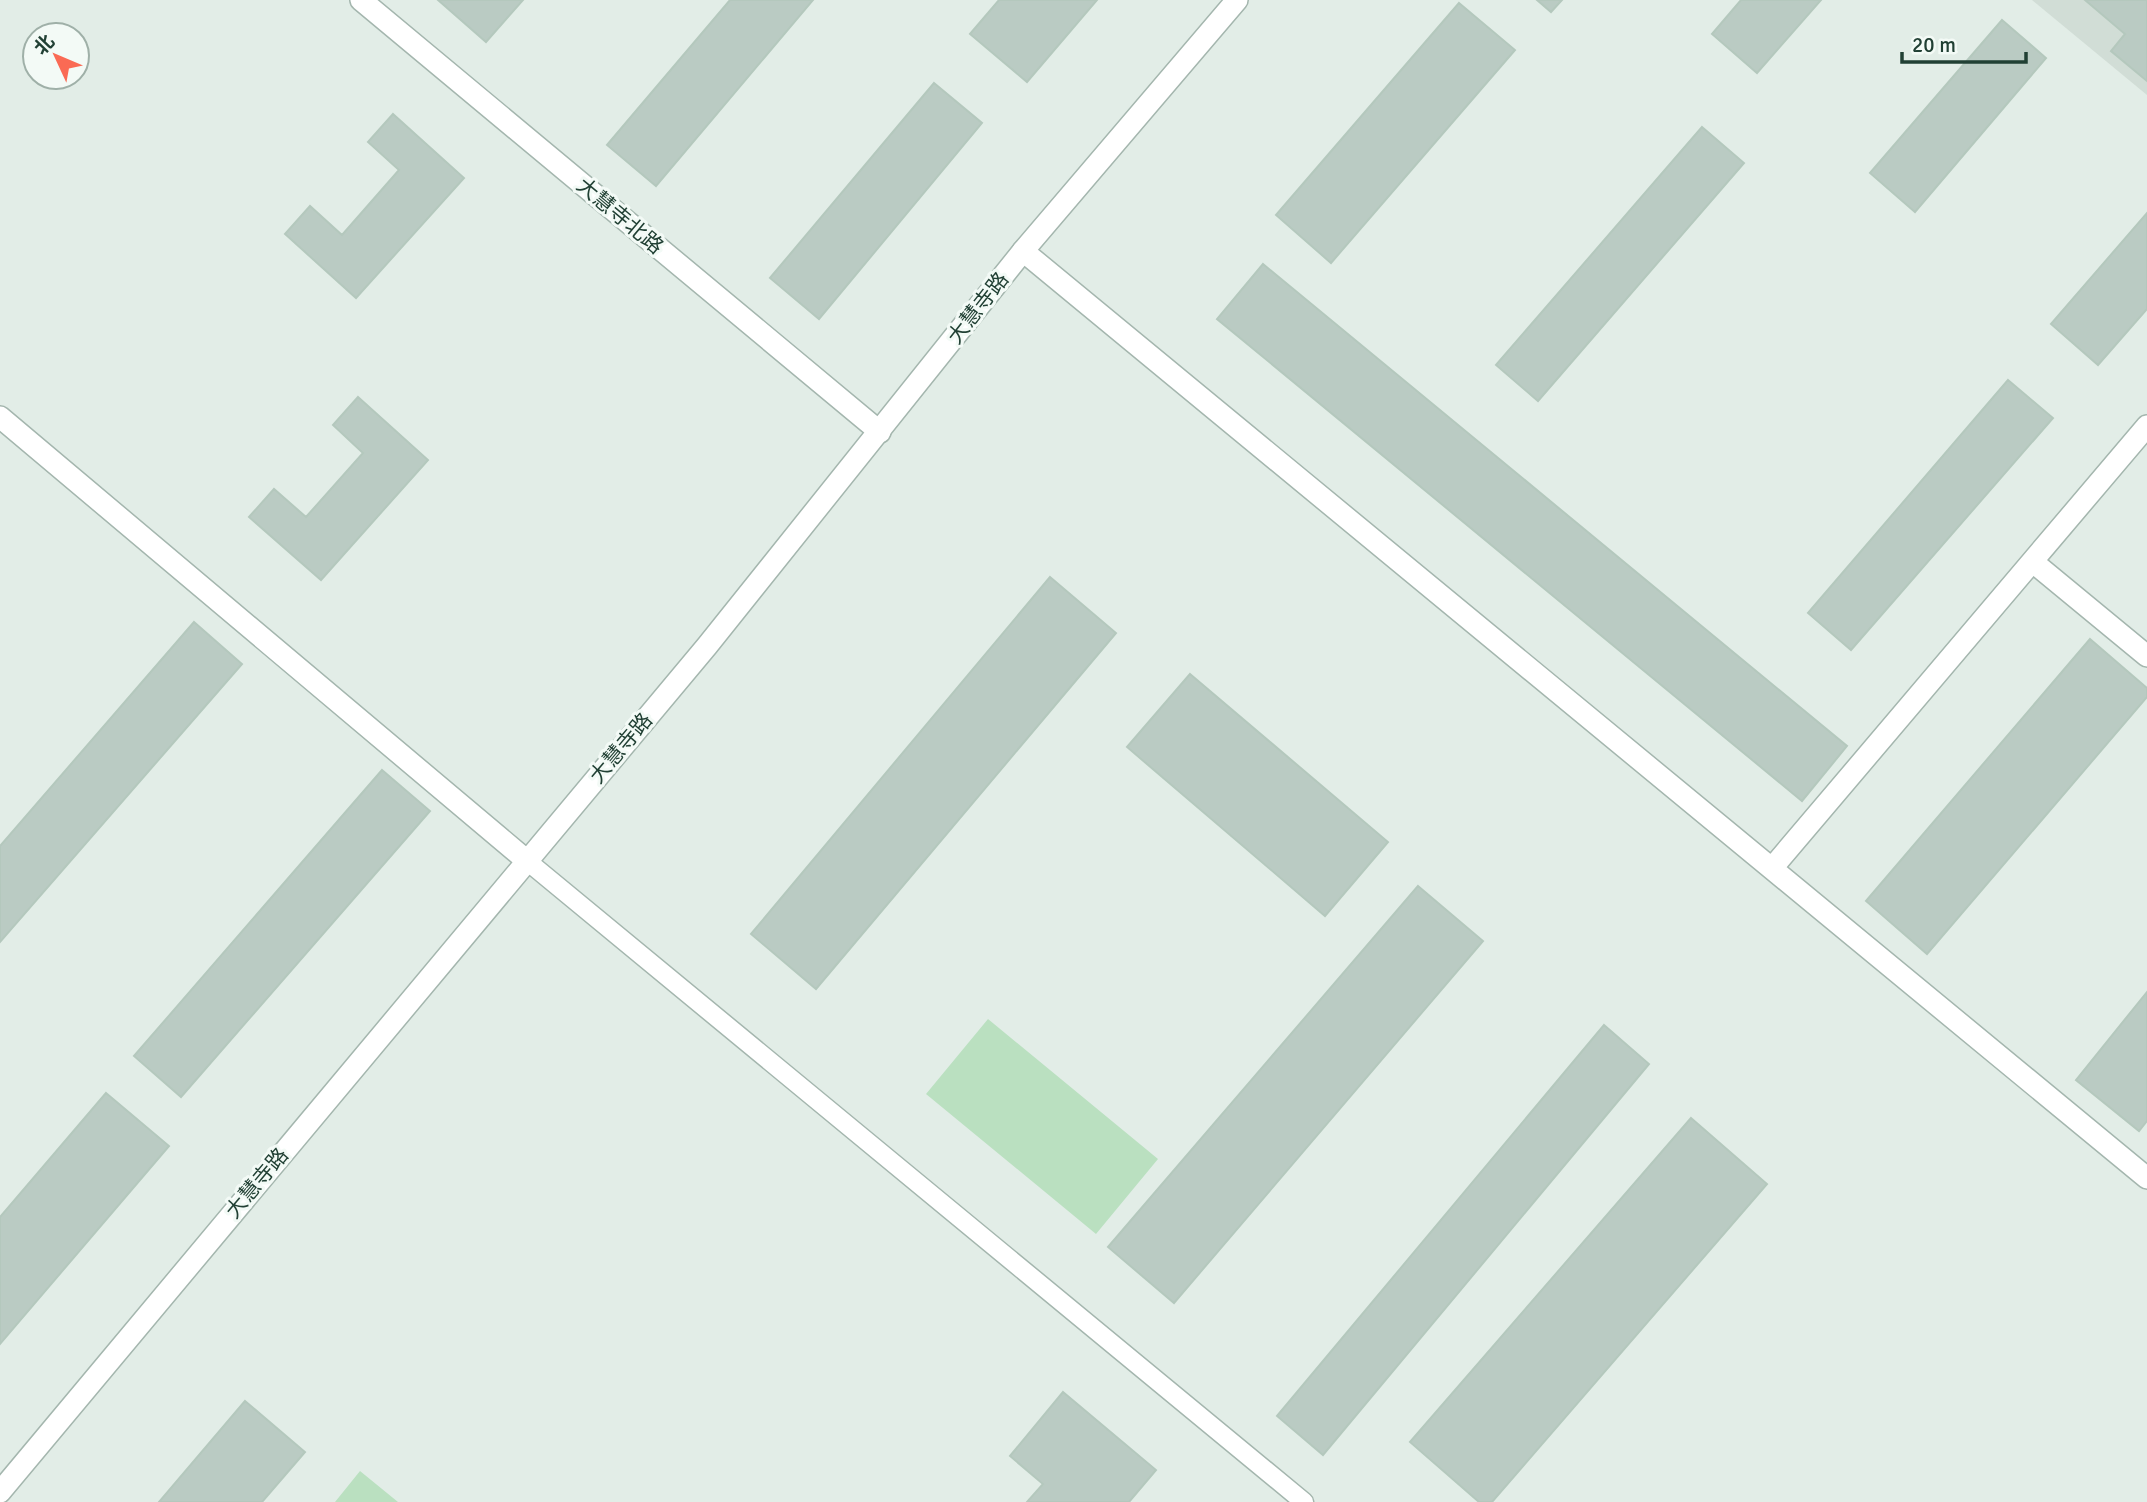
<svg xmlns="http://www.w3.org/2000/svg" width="2147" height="1502" font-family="Signika,'Noto Sans SC',sans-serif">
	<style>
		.built { fill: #d1ddd6 }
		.green { fill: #bae0c0 }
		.building { fill: #bacbc3; stroke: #b4c8bd; stroke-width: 2 }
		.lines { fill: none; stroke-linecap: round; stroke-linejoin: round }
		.service-casing { stroke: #a4b6ae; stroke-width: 21 }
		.minor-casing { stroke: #a4b6ae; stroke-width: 24 }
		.tertiary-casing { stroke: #a4b6ae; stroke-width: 24 }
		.service { stroke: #fff; stroke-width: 18 }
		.minor { stroke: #fff; stroke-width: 21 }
		.tertiary { stroke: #fff; stroke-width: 21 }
		.labels { text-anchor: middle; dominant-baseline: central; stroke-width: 6; stroke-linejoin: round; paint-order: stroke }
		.street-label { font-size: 21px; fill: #214034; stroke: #f3faf6 }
	</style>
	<rect width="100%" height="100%" fill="#e2ede7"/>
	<path class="built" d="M2032 0H2147V95Z"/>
	<path class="green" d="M988 1019 1158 1159 1096 1234 926 1094Z
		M360 1471 398 1502H335Z"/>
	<path class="building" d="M438 0H523L486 42Z
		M730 0H813L656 186 607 145Z
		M999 0H1097L1027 82 970 34Z
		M1537 0H1562L1551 12Z
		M1741 0H1821L1757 73 1712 34Z
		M2085 0H2147V81L2111 51 2125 34Z
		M1459 3 1515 50 1331 263 1276 215Z
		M2002 20 2046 58 1915 212 1870 173Z
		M934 83 982 123 819 319 770 278Z
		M393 114 464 178 356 298 285 234 310 206 342 235 399 170 368 142Z
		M1702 127 1744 163 1538 401 1496 365Z
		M2147 213V309L2098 365 2051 324Z
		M1263 264 1847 746 1802 801 1217 319Z
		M2008 380 2053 418 1851 650 1808 613Z
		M358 397 428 460 321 580 249 517 274 489 306 517 363 453 333 425Z
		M1050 577 1116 633 816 989 751 934Z
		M194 622 242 664 0 942V846Z
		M2090 639 2147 688V697L1927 954 1866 901Z
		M1190 674 1388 842 1325 916 1127 747Z
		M382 770 430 811 181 1097 134 1056Z
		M1418 886 1483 941 1174 1303 1108 1247Z
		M2147 992V1121L2139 1131 2076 1080Z
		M1604 1025 1649 1064 1323 1455 1277 1416Z
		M106 1093 169 1146 0 1344V1217Z
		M1691 1118 1767 1184 1492 1502H1479L1410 1442Z
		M1063 1392 1156 1470 1129 1502H1027L1043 1484 1010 1456Z
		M245 1401 305 1452 262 1502H159Z"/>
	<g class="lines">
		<defs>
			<path id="service" d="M526 860 1304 1502"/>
			<path id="minor" d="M361 0 880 432
				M1023 251 2147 1178
				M0 417 526 860
				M2033 562 2147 656
				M1773 867 2147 426"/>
			<path id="tertiary" d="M0 1492 707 646 1023 251 1237 0"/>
		</defs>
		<use href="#service" class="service-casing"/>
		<use href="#minor" class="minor-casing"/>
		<use href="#tertiary" class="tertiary-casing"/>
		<use href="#service" class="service"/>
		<use href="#minor" class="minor"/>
		<use href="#tertiary" class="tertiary"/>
	</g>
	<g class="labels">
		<g class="street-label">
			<text transform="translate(620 216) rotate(40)">大慧寺北路</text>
			<text transform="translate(978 308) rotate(-52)">大慧寺路</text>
			<text transform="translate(621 748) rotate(-50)">大慧寺路</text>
			<text transform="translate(257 1183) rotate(-50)">大慧寺路</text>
		</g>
	</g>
	<g transform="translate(56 56) rotate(314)"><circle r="33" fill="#f3faf6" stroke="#9fb0a8" stroke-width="2"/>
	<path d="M0-5L12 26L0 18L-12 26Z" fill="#fa6a54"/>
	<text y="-10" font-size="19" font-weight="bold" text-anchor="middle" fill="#214034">北</text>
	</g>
	<path d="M1902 52v10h124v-10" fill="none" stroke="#214034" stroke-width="3.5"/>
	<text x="1912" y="52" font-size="21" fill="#214034" stroke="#f3faf6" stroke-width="5" paint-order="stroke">20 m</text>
</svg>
